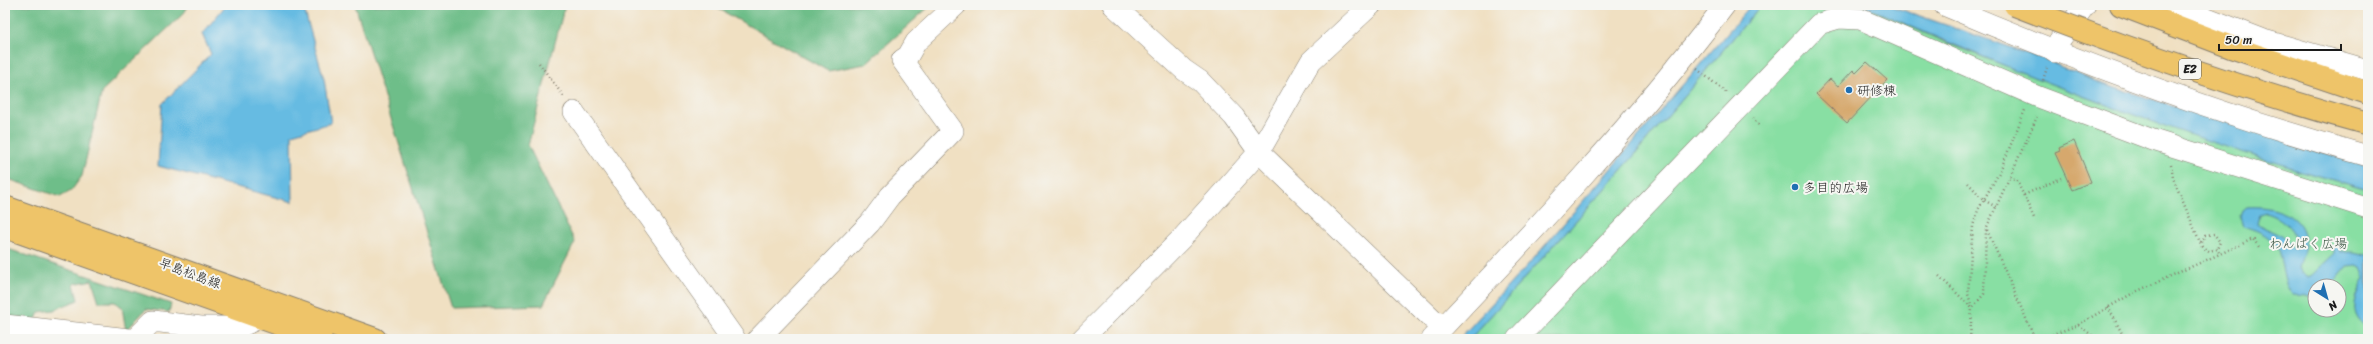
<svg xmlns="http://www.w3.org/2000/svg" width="2373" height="344" font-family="Sriracha,'Klee One',sans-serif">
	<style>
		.green { fill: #88dfa3; stroke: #527e60; fill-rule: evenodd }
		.forest { fill: #6ebe89; stroke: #456d52 }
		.water { fill: #66bbe2; stroke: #416c7f; fill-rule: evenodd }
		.building { fill: #d6a86d }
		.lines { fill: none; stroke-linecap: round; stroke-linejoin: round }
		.minor-casing { stroke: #867e6f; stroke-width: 22 }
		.major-casing { stroke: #867e6f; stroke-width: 24 }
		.highway-casing { stroke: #867e6f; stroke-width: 24 }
		.path { stroke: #867e6f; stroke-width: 2.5; stroke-dasharray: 1 3; stroke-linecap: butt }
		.minor { stroke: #fff; stroke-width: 21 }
		.major { stroke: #eec469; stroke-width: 22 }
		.highway { stroke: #eec469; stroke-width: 22 }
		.highway-bridge-casing { stroke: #867e6f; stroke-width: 24; stroke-linecap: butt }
		.highway-bridge { stroke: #eec469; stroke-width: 22 }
		.poi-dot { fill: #1f6fb2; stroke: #f6f6f2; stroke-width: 1.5 }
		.labels { text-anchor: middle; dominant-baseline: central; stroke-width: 4; stroke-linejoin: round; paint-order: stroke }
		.shield { fill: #f6f6f2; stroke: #5d5d5c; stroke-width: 1 }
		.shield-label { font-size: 12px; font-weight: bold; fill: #1c1c1c }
		.poi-label { font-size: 13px; fill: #1c1c1c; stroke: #f6f6f2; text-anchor: start }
		.park-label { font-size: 13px; fill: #3c5644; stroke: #f6f6f2 }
		.street-label { font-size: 13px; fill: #1c1c1c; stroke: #f6f6f2 }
	</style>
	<rect width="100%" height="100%" fill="#f6f6f2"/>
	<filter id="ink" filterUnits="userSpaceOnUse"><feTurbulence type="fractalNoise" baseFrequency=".025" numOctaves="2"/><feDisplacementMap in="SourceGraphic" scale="8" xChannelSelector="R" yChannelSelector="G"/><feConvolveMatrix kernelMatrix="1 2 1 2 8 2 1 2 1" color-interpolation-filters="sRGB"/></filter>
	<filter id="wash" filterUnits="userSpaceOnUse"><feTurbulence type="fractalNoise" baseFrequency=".012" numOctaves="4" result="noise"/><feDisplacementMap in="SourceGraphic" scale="16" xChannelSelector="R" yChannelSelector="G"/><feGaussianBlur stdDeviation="0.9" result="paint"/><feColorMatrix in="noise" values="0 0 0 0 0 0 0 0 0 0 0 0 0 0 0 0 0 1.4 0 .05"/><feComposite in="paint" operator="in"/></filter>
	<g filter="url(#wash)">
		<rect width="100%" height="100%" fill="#f0e0c2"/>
		<path class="green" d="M1761 5H1862L1947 43 2101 103 2299 170 2368 190V339H1470L1632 158ZM2315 286H2339V310H2315Z"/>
		<path class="forest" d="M5 5H189L184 13 102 91 82 176 71 191 60 197 5 178Z
			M355 5H565L528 145 575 242 543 305 451 308Z
			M712 5H931L865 64 828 71Z
			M5 248 171 304 169 312 146 309 126 331 122 307 115 302H99L92 280 74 284 78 300 54 310 39 312 35 322 5 318Z"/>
		<path class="water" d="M226 5H303L324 79 331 123 292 134 293 202 158 166 162 104 211 54 202 34Z
			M1751 5H1761L1632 158 1470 339H1459L1535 257Z
			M1862 5H1888L2033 55 2100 83 2368 166V190C2195 142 2026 78 1862 5Z
			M2247 207C2271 205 2306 214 2305 245 2304 253 2301 260 2299 267L2302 273 2308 277 2312 275 2335 253 2333 248 2338 245 2341 252H2353L2368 255V328C2347 315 2355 297 2365 279L2361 267 2357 265 2347 266 2331 286H2315L2314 296C2276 303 2288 267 2275 245 2267 233 2255 230 2243 226L2240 216 2242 210ZM2266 213C2279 216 2300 231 2296 248L2291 247C2282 230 2269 233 2257 223L2259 215Z"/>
		<g id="blocks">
			<path class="building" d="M1867 62 1887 80 1847 123 1816 94 1830 79 1838 86 1853 70 1856 73Z
				M2074 141 2091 182 2072 190 2055 153 2060 151 2059 148Z"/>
		</g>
	</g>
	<g filter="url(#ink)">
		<use href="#blocks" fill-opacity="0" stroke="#867e6f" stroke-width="1"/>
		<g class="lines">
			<defs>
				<path id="minor" d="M1113 5 1184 70 1200 81 1234 117 1259 152 1442 328
					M1944 5C2083 64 2223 116 2368 156
					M2174 5 2264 40 2368 70
					M2054 52 2059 41 2085 5
					M574 112 735 339
					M5 325 129 339
					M135 339 153 321 201 327H240L259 318
					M758 339 870 223 890 196 953 131 902 60 908 56 916 42 956 5
					M1082 339 1182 238 1259 152 1311 61 1371 5
					M1432 339C1534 231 1635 123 1725 5
					M1517 339 1819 24 1839 18 1860 19 2036 96 2153 140 2368 208"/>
				<path id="major" d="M5 207 375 339
					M5 227 321 339"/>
				<path id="highway" d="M2121 5 2231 47 2368 93"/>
			</defs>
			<use href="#minor" class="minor-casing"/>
			<use href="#major" class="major-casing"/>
			<use href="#highway" class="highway-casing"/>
			<path class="path" d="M539 63 564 97
				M1697 69 1728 94
				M2043 80 2047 68
				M1753 118 1760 127
				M2171 164 2173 178 2202 247 2209 251 2217 249 2220 254
				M2010 176 2017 181 2034 218
				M1968 183 1984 200 1996 207
				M2024 195 2061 178
				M1987 230 2035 339
				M2201 242 2205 235 2214 234 2220 242 2217 249
				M1939 276 1972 308 1984 294 1986 229 2037 117
				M2108 307 2125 339
				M2078 325 2133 293 2253 239 2259 247
				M1970 339 1972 308 1968 294 1973 226 1978 210 2000 171 2025 110
				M2041 339 2078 325 2097 339"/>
			<use href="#minor" class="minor"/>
			<use href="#major" class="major"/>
			<use href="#highway" class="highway"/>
			<defs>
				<path id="highway-bridge" d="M2015 5C2130 50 2248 91 2368 124"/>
			</defs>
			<use href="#highway-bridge" class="highway-bridge-casing"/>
			<use href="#highway-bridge" class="highway-bridge"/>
		</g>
	</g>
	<g class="poi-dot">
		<circle cx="1849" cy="90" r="4"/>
		<circle cx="1795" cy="187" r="4"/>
	</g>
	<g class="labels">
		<rect class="shield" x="2179" y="59" width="22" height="20" rx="3"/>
		<g class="shield-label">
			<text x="2190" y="69">E2</text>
		</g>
		<g class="poi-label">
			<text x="1857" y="90">研修棟</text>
			<text x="1803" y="187">多目的広場</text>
		</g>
		<g class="park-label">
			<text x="2308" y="243">わんぱく広場</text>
		</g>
		<g class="street-label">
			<text transform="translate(190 273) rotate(20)">早島松島線</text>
		</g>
	</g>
	<rect width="2373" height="344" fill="none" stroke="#f6f6f2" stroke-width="20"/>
	<g transform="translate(2327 298) rotate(143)"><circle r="19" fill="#f6f6f2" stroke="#9f9f9c"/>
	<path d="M0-3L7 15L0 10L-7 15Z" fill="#1f6fb2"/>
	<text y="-6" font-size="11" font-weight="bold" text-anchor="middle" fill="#1c1c1c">N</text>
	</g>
	<path d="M2219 44v6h122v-6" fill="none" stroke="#1c1c1c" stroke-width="2"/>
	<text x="2225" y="44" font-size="12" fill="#1c1c1c" stroke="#f6f6f2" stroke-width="3" paint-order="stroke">50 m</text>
</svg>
